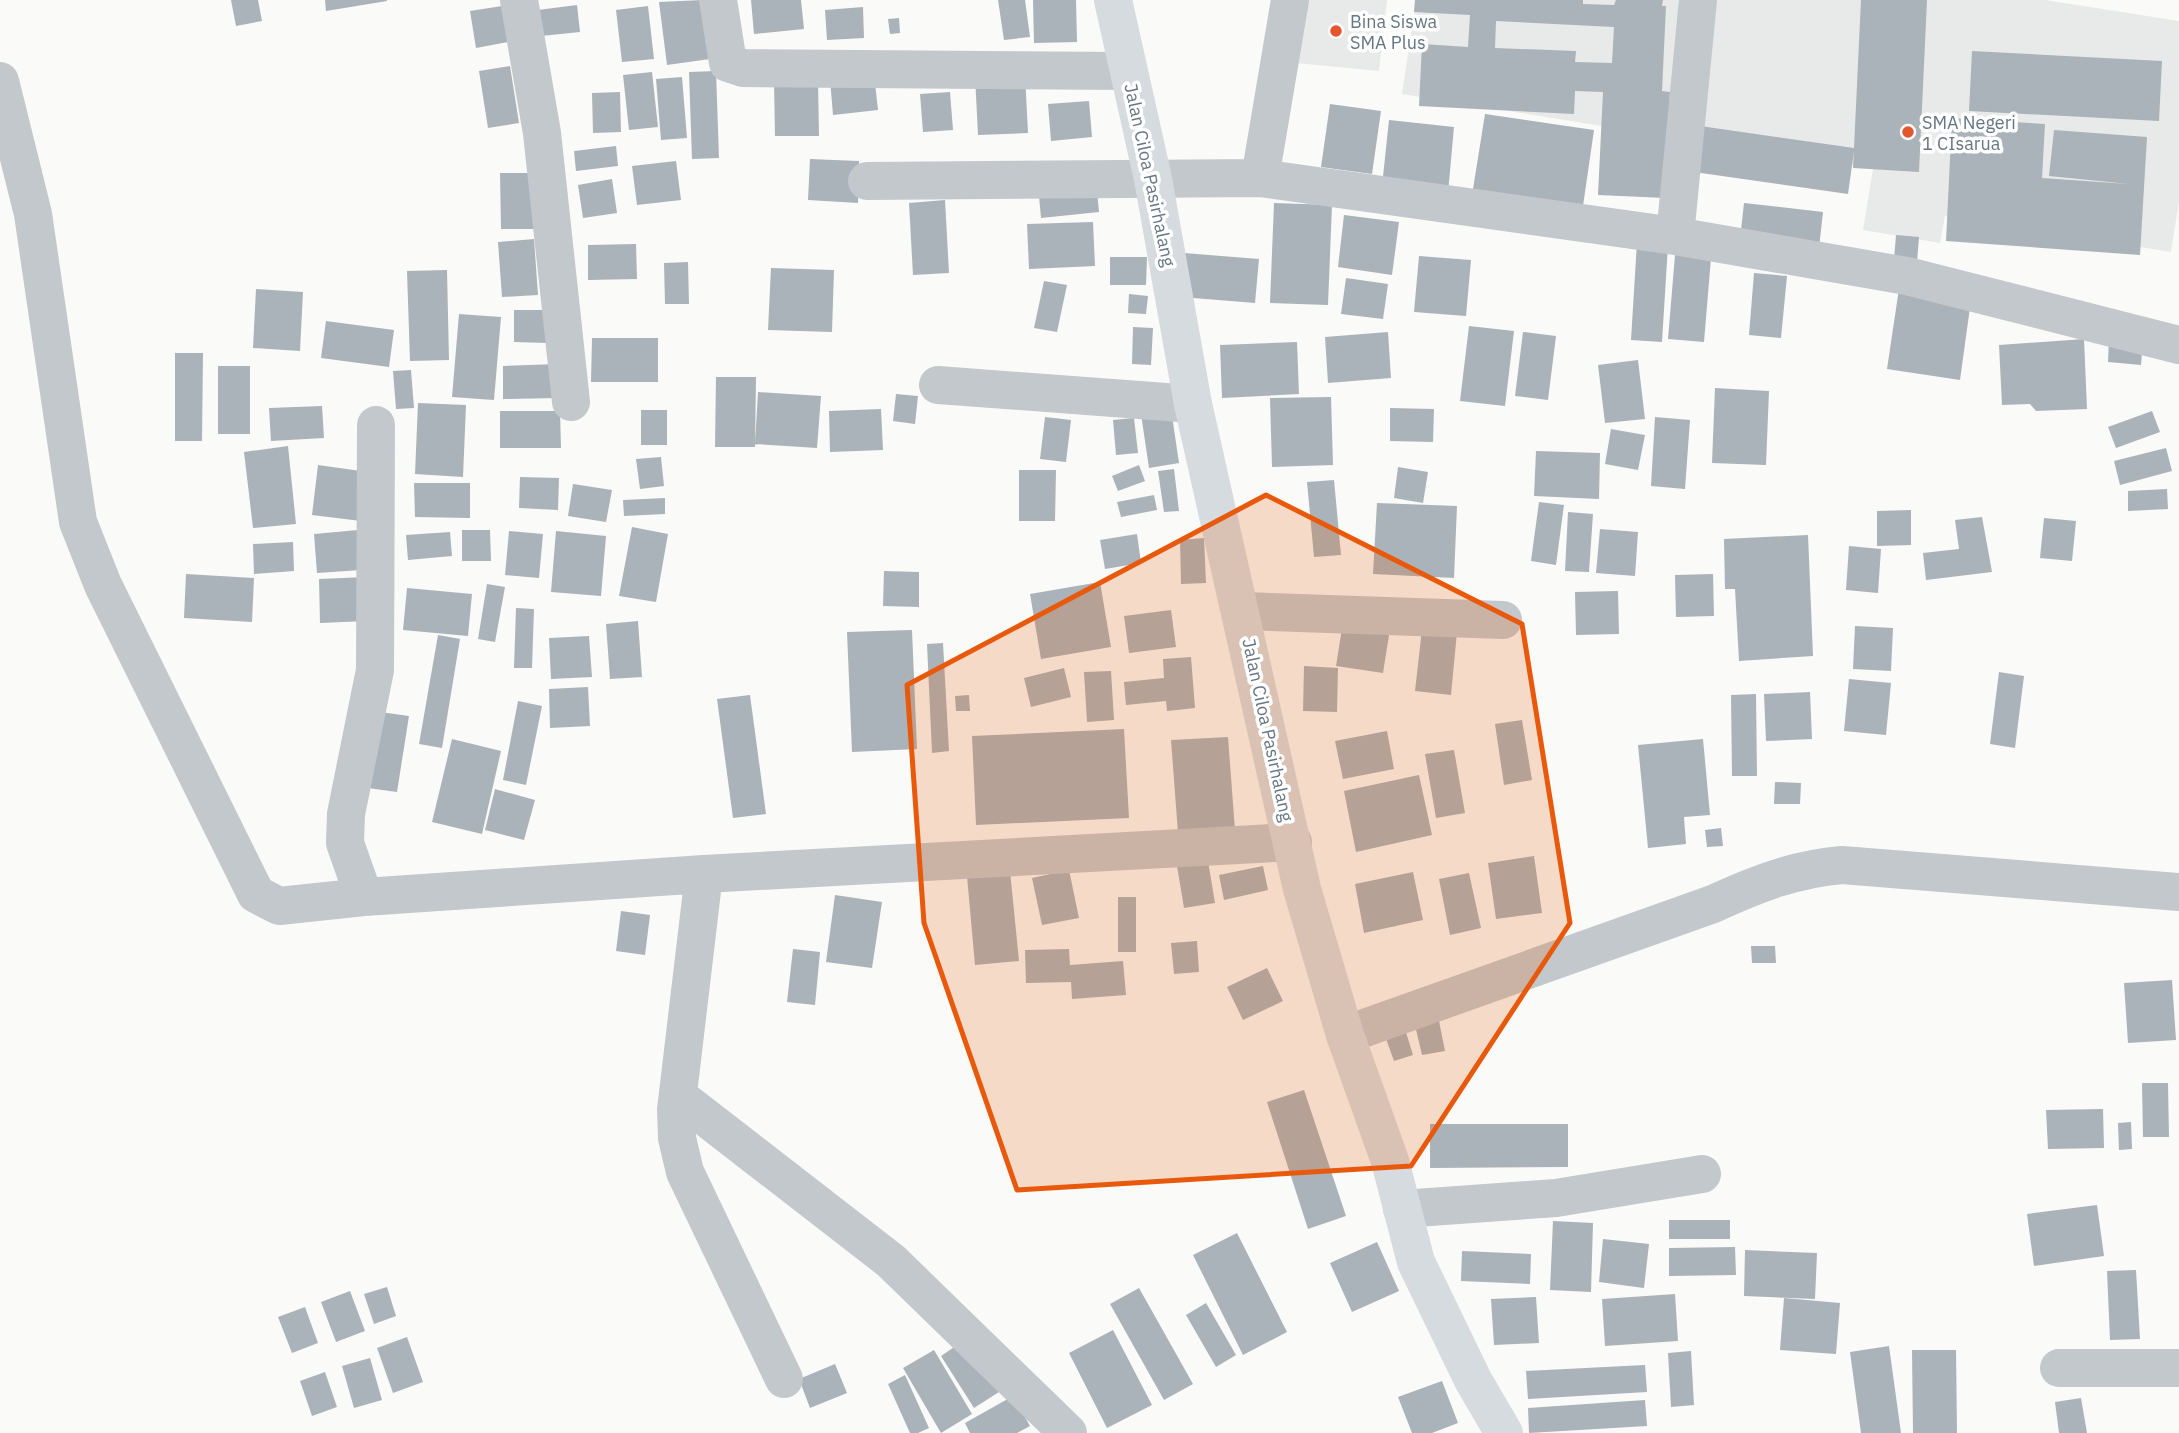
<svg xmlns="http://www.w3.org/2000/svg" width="2179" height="1433" font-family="'IBM Plex Sans',sans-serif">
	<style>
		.built { fill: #e8e9e9 }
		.building { fill: #aab3b9; fill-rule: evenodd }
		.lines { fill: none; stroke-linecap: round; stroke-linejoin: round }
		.minor { stroke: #c3c8cc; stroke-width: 38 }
		.major { stroke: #d6dbdf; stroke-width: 38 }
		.marked { fill: #e8590c; fill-opacity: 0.2; stroke: #e8590c; stroke-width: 5; stroke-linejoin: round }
		.poi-dot { fill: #e4572e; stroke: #fff; stroke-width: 2.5 }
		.labels { text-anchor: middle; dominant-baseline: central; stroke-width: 7; stroke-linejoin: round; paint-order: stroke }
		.poi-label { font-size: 18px; fill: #657683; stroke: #fff; text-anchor: start }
		.street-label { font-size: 18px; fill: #657683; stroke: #fff }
	</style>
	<rect width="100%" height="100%" fill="#fafaf8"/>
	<path class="built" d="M1292 0H1387L1379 71 1286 62Z
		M1416 0H2045L2179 21V201L2171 252 1945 216 1940 243 1863 230 1873 169 1402 94Z"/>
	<path class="building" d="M231 0H258L262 21 236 26Z
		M325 0H387V1L326 11Z
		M703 0 710 59 667 65 659 2Z
		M751 0H801L804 29 754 34Z
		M998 0H1025L1030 37 1004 40Z
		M1033 0H1076L1077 42 1034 43Z
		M1415 0H1583V4L1614 5 1616 0H1663L1662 6H1666L1662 91 1670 92 1665 198 1598 195 1603 92 1575 91 1574 114 1419 106 1422 44 1468 47 1470 15 1414 12ZM1496 21 1614 27 1612 63 1575 62 1576 51 1495 48Z
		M1861 0H1927L1919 172 1853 168 1854 151 1848 194 1694 172 1700 126 1854 148Z
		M577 5 580 32 541 36 538 10Z
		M502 6 508 42 476 48 470 11Z
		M648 6 654 59 622 62 616 10Z
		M863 7 864 38 827 40 825 10Z
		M899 18 900 33 890 34 888 19Z
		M1972 51 2162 61 2159 121 1969 111Z
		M510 66 519 123 488 128 479 71Z
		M716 71 719 158 692 159 689 72Z
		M652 72 658 127 629 130 623 75Z
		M874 74 878 110 833 115 830 79Z
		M1025 74 1028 133 978 135 975 76Z
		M682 77 687 138 661 140 656 79Z
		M774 80H818L819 136H775Z
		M620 92 621 132 593 133 592 93Z
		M950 92 953 130 923 132 920 94Z
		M1089 101 1092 137 1051 141 1048 104Z
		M1330 104 1381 111 1372 174 1321 167Z
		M1485 114 1594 130 1583 206 1473 189Z
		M1952 118 2045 124 2042 178 2129 184 2049 176 2054 130 2147 137 2140 255 1946 241Z
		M1389 120 1454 127 1448 193 1382 186Z
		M616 146 618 166 576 171 574 151Z
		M810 159 859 161 858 203 808 200Z
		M676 161 681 200 637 205 632 166Z
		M500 173H534L535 229H501Z
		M612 179 617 213 583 218 578 185Z
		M1096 180 1099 212 1041 218 1038 185Z
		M945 200 949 273 913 275 909 203Z
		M1274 203 1332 205 1328 305 1270 303Z
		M1744 203 1823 212 1819 248 1740 239Z
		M1344 215 1399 222 1392 275 1338 267Z
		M1093 222 1095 266 1029 269 1027 224Z
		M1896 235 1919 237 1917 262 1894 260Z
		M534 239 538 295 502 297 498 242Z
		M1637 242 1668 245 1662 342 1631 340Z
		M1676 243 1712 246 1704 342 1668 339Z
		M636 244 637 279 588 280V245Z
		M1184 253 1259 259 1255 303 1181 297Z
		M1419 256 1471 260 1466 316 1414 312Z
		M1110 257H1147L1146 285H1110Z
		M688 262 689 304H665L664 263Z
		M771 268 834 270 832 332 768 330Z
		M447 270 449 360 410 361 407 271Z
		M1754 273 1787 276 1781 338 1749 335Z
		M1346 278 1388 284 1383 319 1341 314Z
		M1044 281 1067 285 1057 332 1034 328Z
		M1900 282 1972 293 1960 380 1887 369Z
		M256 289 303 292 300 351 253 348Z
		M1129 294 1148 296 1146 314 1128 313Z
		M514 310H549L548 343 514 342Z
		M459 314 501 317 494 400 452 397Z
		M326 321 394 330 389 367 321 358Z
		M1469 326 1514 331 1505 406 1460 401Z
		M1133 327 1153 328 1151 365 1132 364Z
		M1388 332 1391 378 1328 383 1325 337Z
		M1523 332 1556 336 1548 400 1515 396Z
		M592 338H658V382H591Z
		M2109 338 2143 340 2141 365 2108 362Z
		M2084 339 2087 409 2036 411 2030 404 2002 405 1999 345Z
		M1297 342 1299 394 1222 398 1220 345Z
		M175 353H203L202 441H175Z
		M1638 360 1645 419 1605 423 1598 365Z
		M558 364 559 398 503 399V366Z
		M218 366H250V434H218Z
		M411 370 414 408 396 409 393 371Z
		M716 377H756L755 447H715Z
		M1715 388 1769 391 1766 465 1712 463Z
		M758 392 821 396 817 448 755 444Z
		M896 394 918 396 915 424 893 421Z
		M1331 397 1333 465 1272 467 1270 398Z
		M418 403 466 405 463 477 415 474Z
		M322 406 324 438 271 441 269 408Z
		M1390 408 1434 409 1433 442 1390 441Z
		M881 409 883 450 830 452 829 411Z
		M1171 409 1179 463 1149 468 1141 414Z
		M641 410H667V445H641Z
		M500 411H560L561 448H500Z
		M2152 411 2160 432 2116 448 2108 427Z
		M1045 417 1071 420 1066 462 1040 459Z
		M1655 417 1690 420 1685 489 1651 486Z
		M1134 418 1138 453 1116 455 1113 420Z
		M1611 429 1645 435 1638 470 1605 464Z
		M288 446 296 524 253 528 244 452Z
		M2166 448 2172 471 2120 485 2114 461Z
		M1536 451 1600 453 1599 499 1534 496Z
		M661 457 664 486 640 489 636 459Z
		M318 465 375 473 369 522 312 515Z
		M1139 465 1145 481 1118 491 1112 476Z
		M1398 467 1428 472 1423 503 1394 498Z
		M1174 469 1179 511 1164 512 1158 471Z
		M1019 470H1056L1055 521H1019Z
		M520 477 559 478 558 510 519 508Z
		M1334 480 1341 555 1314 557 1307 482Z
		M414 483H470V518L415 517Z
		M573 484 612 490 606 522 568 516Z
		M2167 489 2168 509 2128 511V491Z
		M1154 495 1157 510 1121 517 1117 502Z
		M665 498V514L624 516 623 500Z
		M1539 502 1564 505 1556 565 1531 561Z
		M1377 503 1457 506 1454 578 1373 574Z
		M1911 510V545L1877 546V511Z
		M1568 512 1593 514 1589 572 1565 571Z
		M1982 517 1992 572 1926 580 1923 553 1959 549 1955 520Z
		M2044 518 2076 521 2072 561 2040 558Z
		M632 527 668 534 656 602 619 596Z
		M1600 529 1638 532 1635 576 1596 573Z
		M358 530 361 570 317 573 314 534Z
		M462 530H490L491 561H462Z
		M509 531 543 534 539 578 505 575Z
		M556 531 606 536 601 596 551 592Z
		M450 532 452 556 408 560 406 535Z
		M1137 534 1141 563 1105 569 1100 540Z
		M1808 535 1813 656 1739 661 1735 589H1725L1724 539Z
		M1204 538 1206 583 1181 584 1180 540Z
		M293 542 294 571 254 574 253 544Z
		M1849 546 1881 549 1878 593 1846 590Z
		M884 571 919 572V607L883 606Z
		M186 574 254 578 252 622 184 618Z
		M1713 574 1714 616 1676 617 1675 575Z
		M366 577 367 621 320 623 319 579Z
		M1100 582 1111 647 1041 659 1030 594Z
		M487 584 505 587 495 642 478 639Z
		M407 588 472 594 468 636 403 630Z
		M1618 591 1619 634 1576 635 1575 592Z
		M516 608 534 609 532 668H514Z
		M1171 610 1176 647 1129 653 1124 616Z
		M638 621 642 677 610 679 606 624Z
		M1343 622 1390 629 1383 673 1336 666Z
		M1855 626 1893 628 1891 671 1853 669Z
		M1422 629 1457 632 1451 695 1415 691Z
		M912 630 917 749 852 752 847 632Z
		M438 635 460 639 442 748 419 744Z
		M589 636 592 677 551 679 549 638Z
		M943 643 949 751 932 753 927 644Z
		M1191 657 1195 708 1167 711 1166 701 1126 705 1124 682 1164 678 1163 659Z
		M1304 666 1338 668 1337 712 1303 711Z
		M1064 668 1071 697 1031 707 1024 678Z
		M1111 671 1114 720 1087 722 1084 672Z
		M1999 672 2024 676 2015 748 1990 744Z
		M1849 679 1891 683 1886 735 1844 731Z
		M588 687 590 726 550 728 549 689Z
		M1810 692 1812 739 1766 741 1764 694Z
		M1756 694 1757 776H1732L1731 695Z
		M750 695 766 814 733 818 717 699Z
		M969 695 970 711H956L955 696Z
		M518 701 542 706 526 785 503 780Z
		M380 712 409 716 397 792 368 788Z
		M1522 720 1532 780 1504 785 1495 724Z
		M1124 729 1129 818 976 825 972 736Z
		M1387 731 1394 769 1343 779 1335 741Z
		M1228 737 1235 830 1178 833 1171 740Z
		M452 739 501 751 482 834 432 822Z
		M1703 739 1710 815 1684 817 1686 844 1648 848 1638 745Z
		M1454 750 1465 813 1436 818 1425 754Z
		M1419 775 1432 835 1356 852 1344 791Z
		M1775 782 1801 783 1800 804H1774Z
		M495 789 535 800 524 840 485 830Z
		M1721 828 1723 846 1707 847 1705 830Z
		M1534 856 1542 913 1496 919 1488 863Z
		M1208 861 1215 903 1184 908 1177 866Z
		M1263 866 1268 890 1224 900 1219 875Z
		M1069 870 1079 918 1042 925 1032 878Z
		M1010 871 1019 961 975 965 967 876Z
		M1413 872 1423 920 1364 933 1355 884Z
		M1469 873 1481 928 1450 935 1439 879Z
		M835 895 882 902 872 968 826 962Z
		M1118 897H1136V952H1118Z
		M621 911 650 915 645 955 616 951Z
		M1197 941 1199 972 1174 974 1171 943Z
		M1751 946H1775L1776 963H1752Z
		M793 949 820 952 815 1005 787 1002Z
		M1069 949 1070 965 1123 961 1126 995 1072 999 1071 982 1026 983 1025 950Z
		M1267 968 1283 1001 1243 1020 1227 987Z
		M2172 980 2176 1040 2128 1043 2124 983Z
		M1438 1016 1445 1051 1422 1055 1414 1021Z
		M1405 1029 1413 1055 1394 1061 1385 1036Z
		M2142 1083H2168L2169 1137H2143Z
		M1304 1090 1346 1216 1308 1229 1267 1102Z
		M2103 1109 2104 1148 2048 1149 2046 1110Z
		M2131 1122 2132 1149 2119 1150 2118 1123Z
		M1430 1124H1568V1167L1430 1168Z
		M2097 1205 2104 1256 2034 1266 2027 1214Z
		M1669 1220H1730V1239H1669Z
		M1553 1221 1593 1223 1591 1292 1550 1290Z
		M1237 1233 1287 1332 1243 1355 1193 1255Z
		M1603 1239 1649 1244 1644 1288 1599 1282Z
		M1377 1242 1399 1291 1352 1312 1330 1263Z
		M1735 1247 1736 1275 1669 1276V1248Z
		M1745 1250 1817 1253 1815 1299 1744 1296Z
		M1462 1251 1531 1254 1530 1284 1461 1281Z
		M2136 1270 2140 1339 2110 1340 2107 1271Z
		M387 1287 396 1316 374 1324 364 1294Z
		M1139 1288 1193 1384 1164 1400 1110 1304Z
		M350 1291 365 1331 336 1342 321 1302Z
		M1675 1294 1678 1341 1605 1346 1602 1299Z
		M1536 1297 1539 1343 1494 1345 1491 1299Z
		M1784 1298 1840 1303 1836 1354 1780 1350Z
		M1206 1303 1236 1355 1216 1367 1186 1315Z
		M305 1307 318 1343 292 1353 278 1317Z
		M1113 1330 1152 1405 1107 1428 1069 1353Z
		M407 1337 423 1382 393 1393 377 1348Z
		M966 1339 999 1392 974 1408 941 1356Z
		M1889 1346 1901 1433H1861L1850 1352Z
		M934 1350 972 1414 941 1433 903 1368Z
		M1912 1350H1956L1957 1433H1913Z
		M1691 1351 1694 1405 1671 1407 1668 1353Z
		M370 1358 382 1400 354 1408 342 1366Z
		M835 1364 847 1393 810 1408 799 1379Z
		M1645 1365 1647 1392 1528 1399 1526 1371Z
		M325 1372 337 1407 312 1416 300 1381Z
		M905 1375 929 1428 918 1433H910L888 1384Z
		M1442 1381 1458 1423 1432 1433H1412L1398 1397Z
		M1013 1396 1030 1426 1017 1433H970L965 1423Z
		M2081 1398 2087 1433H2059L2055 1402Z
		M1645 1400 1647 1426 1529 1433 1528 1408Z"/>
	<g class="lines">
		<path class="minor" d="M519 0 542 133 571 402
			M718 0 728 63 743 68 1128 71
			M0 81 33 214 78 522 103 585 256 894 279 906 364 897
			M1260 178 1290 0
			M867 181 1260 178 1675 236 1907 276 2179 345
			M1675 236 1698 0
			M938 385 1193 404
			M376 425 375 670 346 814 345 843 364 897 704 874 1293 842
			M1242 611 1503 620
			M704 874 676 1110 677 1138 685 1172 784 1379
			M1345 1035 1713 904C1756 884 1795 869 1842 865L2179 892
			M678 1096 891 1261 1068 1433
			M1402 1209 1556 1198 1702 1174
			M2059 1368H2179"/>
		<path class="major" d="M1113 0 1153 179 1193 404 1302 889 1345 1035 1390 1161 1416 1262 1473 1380 1504 1433"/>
	</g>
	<path class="marked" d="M1266 495 1522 624 1570 923 1411 1166 1017 1190 924 923 907 685Z"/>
	<g class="poi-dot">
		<circle cx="1336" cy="31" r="7"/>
		<circle cx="1908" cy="132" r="7"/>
	</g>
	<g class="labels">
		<g class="poi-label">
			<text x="1350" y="21">Bina Siswa<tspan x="1350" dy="21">SMA Plus</tspan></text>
			<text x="1922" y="122">SMA Negeri<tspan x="1922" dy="21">1 CIsarua</tspan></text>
		</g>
		<g class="street-label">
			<text transform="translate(1150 175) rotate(78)">Jalan Ciloa Pasirhalang</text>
			<text transform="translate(1268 730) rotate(78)">Jalan Ciloa Pasirhalang</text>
		</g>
	</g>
</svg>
